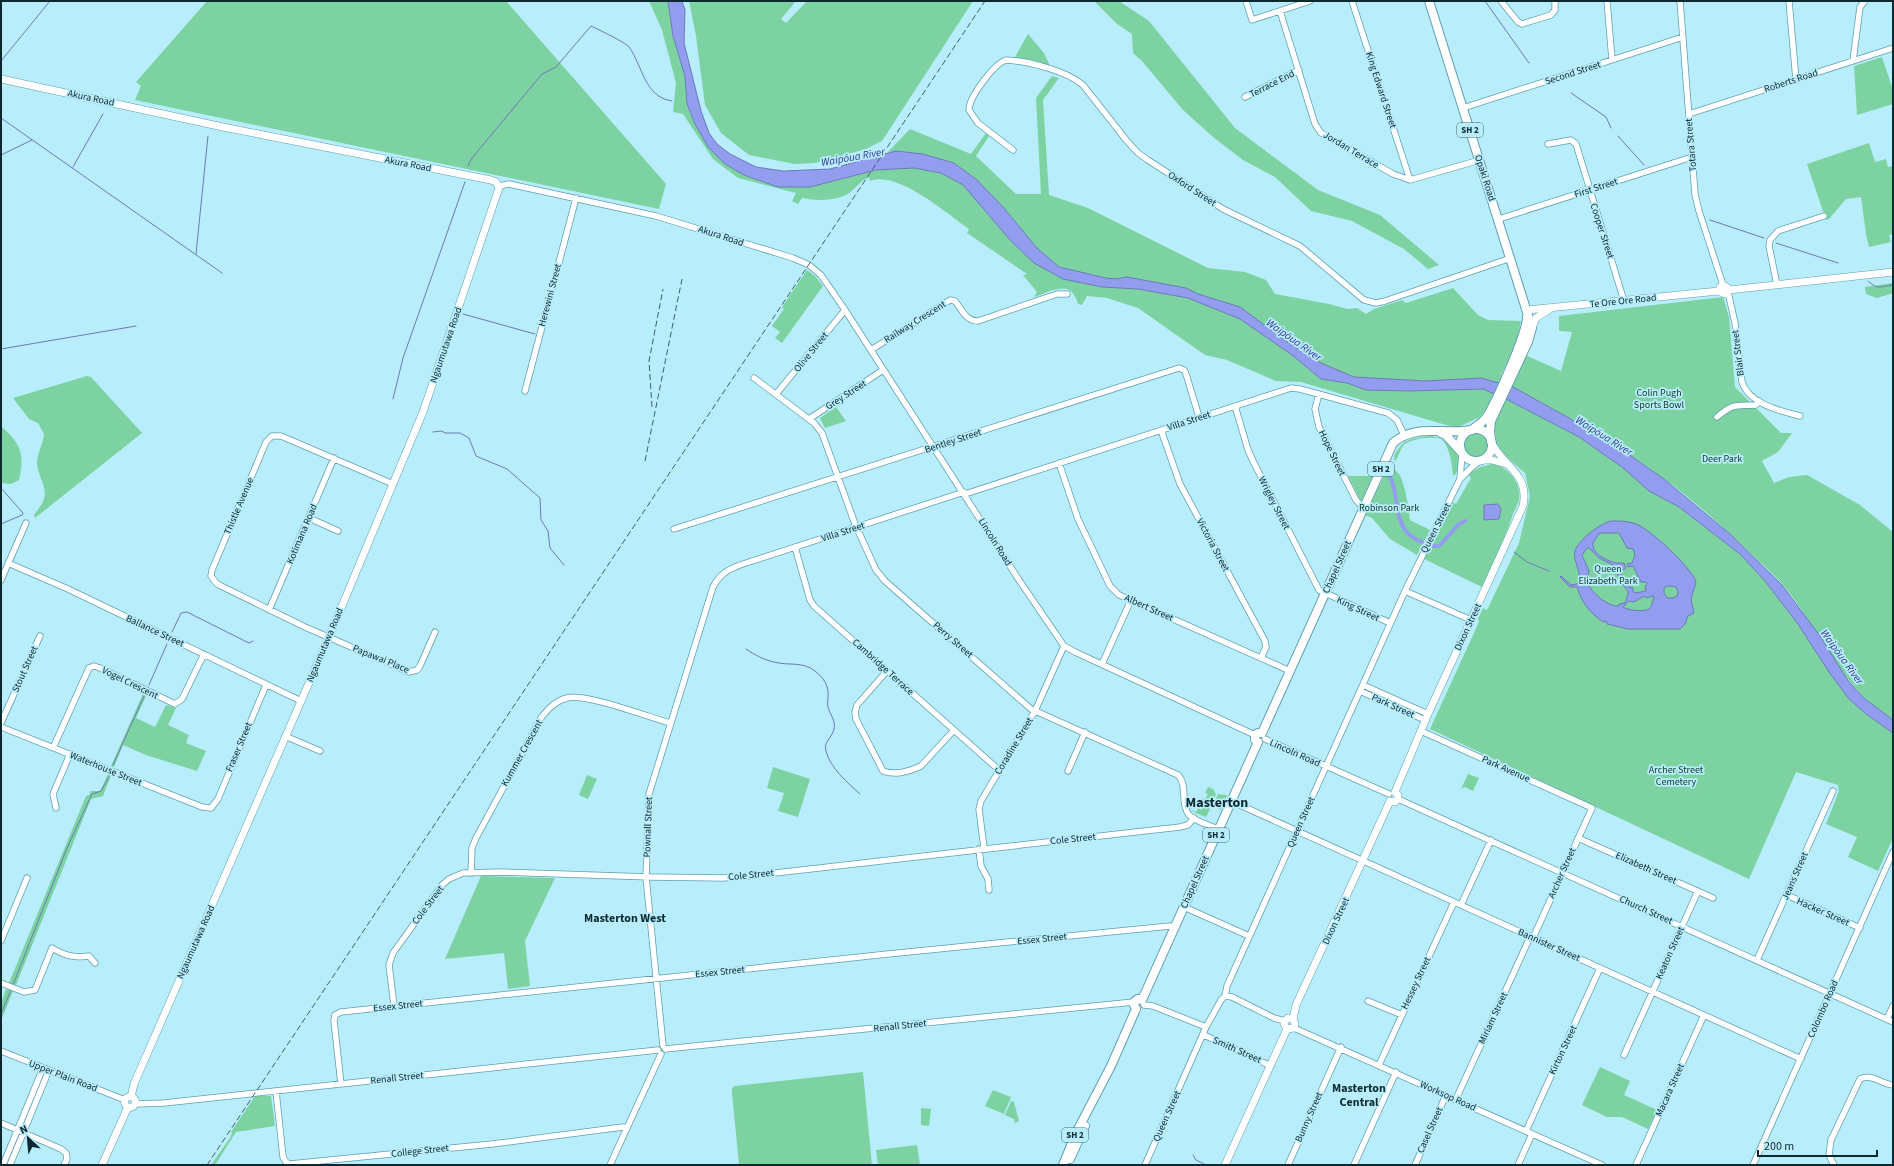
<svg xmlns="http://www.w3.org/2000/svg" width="1894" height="1166" font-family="'Source Sans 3',sans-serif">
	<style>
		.green { fill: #7cd3a1 }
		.water { fill: #939df0; stroke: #6b7ab6; fill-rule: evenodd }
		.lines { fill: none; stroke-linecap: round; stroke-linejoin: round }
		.stream { stroke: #6b7ab6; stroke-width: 1 }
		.canal { stroke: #939df0; stroke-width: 4 }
		.minor-casing { stroke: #5e9fb1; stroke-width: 7 }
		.major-casing { stroke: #5e9fb1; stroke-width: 8 }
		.highway-casing { stroke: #5e9fb1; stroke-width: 10 }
		.minor { stroke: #fff; stroke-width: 5.5 }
		.major { stroke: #fff; stroke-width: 7 }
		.highway { stroke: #fff; stroke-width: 8 }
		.rail { stroke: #3d5f69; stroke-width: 1; stroke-dasharray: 6 3; stroke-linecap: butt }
		.labels { text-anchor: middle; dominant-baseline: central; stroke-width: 3.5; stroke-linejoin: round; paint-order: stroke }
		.shield { fill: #b8edfc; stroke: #40646d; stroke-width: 1 }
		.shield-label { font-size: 9px; font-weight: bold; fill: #0d2930 }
		.street-label { font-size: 10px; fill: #0d2930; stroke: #b8edfc }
		.park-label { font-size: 10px; fill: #0f3924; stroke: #b8edfc }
		.water-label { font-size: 11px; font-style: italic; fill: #383695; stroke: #b8edfc }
		.quarter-label { font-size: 12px; font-weight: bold; fill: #0d2930; stroke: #b8edfc }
		.district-label { font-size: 14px; font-weight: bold; fill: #0d2930; stroke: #b8edfc }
	</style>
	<rect width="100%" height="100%" fill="#b8edfc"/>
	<path class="green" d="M207 1H506L666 184 659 209 135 100 141 86 136 82Z
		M649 1H668L673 36 685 76 687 104 695 124 708 147 725 164 744 175 778 187 831 182 876 170 914 168 941 173 963 185 1011 241 1034 263 1063 279 1102 287 1138 289 1188 298 1240 319 1292 355 1321 379 1347 383 1366 390 1409 391 1483 389 1499 396 1504 385 1480 378 1425 381 1354 377 1321 363 1290 344 1272 330 1185 288 1127 277 1116 279 1106 278 1059 267 1037 248 1003 207 977 180 954 163 923 154 896 151 887 153 910 129 971 154 986 133 989 136 976 156 1016 194H1041L1036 98 1052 76 1059 78 1043 100 1049 195 1088 208 1208 268 1245 272 1266 280 1275 294 1329 304 1348 309 1357 308 1366 314 1374 309 1402 300 1406 303 1453 288 1478 315 1488 320 1521 321 1516 346 1501 375 1508 377 1525 355 1561 371 1572 332 1559 331V316L1723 297 1729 317 1735 387 1781 433H1792L1778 452 1762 461 1774 483 1789 477 1807 475 1860 505 1893 532V720C1841 689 1820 629 1783 585 1772 572 1758 561 1746 549 1720 524 1692 499 1663 478 1616 443 1564 415 1513 387L1501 396 1579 437 1622 467 1649 491 1679 507 1740 554 1765 581 1798 624 1829 672 1849 699 1866 714 1893 733V838L1878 871 1848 857 1857 837 1826 824 1839 791 1838 785 1796 772 1749 879 1430 729 1479 622 1478 619 1483 608 1487 610 1519 543 1530 496 1525 473 1503 454 1497 444 1494 425 1499 414 1494 411 1488 428 1482 426 1487 408 1480 417 1456 428 1301 382 1276 381 1227 360 1205 355 1138 308 1107 298 1087 296 1082 305 1078 304C1071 278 1052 291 1034 297L1037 292 1023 275 1027 274 967 233 969 229C947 214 898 170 870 181L869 177C859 181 855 190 846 195 833 201 816 201 802 198L798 204 792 201 796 193 738 178 713 159 683 114 673 112 676 83 662 30Z
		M689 1H796L781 19 786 23 807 1H973L882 141 866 149 815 163 794 164 749 155 721 133 705 105 696 36Z
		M1094 1H1119L1149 21 1235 128 1318 190 1380 215 1439 265 1428 269 1404 249 1352 221 1311 211 1275 177 1243 160 1213 137 1183 110 1142 61 1133 53 1132 34 1117 24Z
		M1028 34 1044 53 1050 66 1015 57Z
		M1882 57 1893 90V104L1857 115 1854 66Z
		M1869 143 1875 162 1886 159 1888 167 1893 166V234L1889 235 1891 242 1869 247 1866 234 1861 197 1846 199 1829 219 1826 220 1807 164Z
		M807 270 816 277 823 286 782 343 775 338 780 332 772 326 784 309 782 307Z
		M1893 283V293L1877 298 1866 294 1865 287Z
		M87 376 91 377 142 433 35 518 34 515C46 499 48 496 40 476 39 472 37 468 37 464 37 453 43 445 44 434L38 423 29 419 13 398Z
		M836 407 846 421 825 428 820 418Z
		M1 426C21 444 25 454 19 480L11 484 1 483Z
		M1462 445a14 14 0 1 1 28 0a14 14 0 1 1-28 0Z
		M1430 436C1448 438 1467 456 1455 475H1453C1452 465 1450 447 1442 440 1435 435 1408 439 1403 446 1400 450 1398 457 1395 462L1394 456C1404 438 1410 439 1430 436Z
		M1492 464C1508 466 1522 483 1519 500 1518 504 1515 509 1513 514 1505 539 1493 563 1482 587L1424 559 1451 502 1456 504 1471 478 1468 474 1480 467Z
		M1389 466C1393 469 1397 471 1399 474 1405 483 1409 510 1410 520L1430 530 1417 555 1390 539 1372 518 1365 515Z
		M1348 476H1373L1362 500H1360Z
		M143 694 146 696 136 718 155 727 166 705 176 708 168 725 189 735 186 743 206 751 197 771 146 755 123 745 114 767 111 766Z
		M773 767 810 779 798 817 778 811 784 793 767 788Z
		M108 774 111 775 103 796 91 799 16 985 9 983 86 796 89 795 91 791H100Z
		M1468 774 1479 778 1473 791 1465 787 1461 789Z
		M587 775 597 779 588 799 579 795Z
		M1208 787 1213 789 1216 794 1212 804 1210 805 1200 801 1202 798 1205 799 1208 794 1205 793Z
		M1218 794 1227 795 1221 810 1214 807 1213 805Z
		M1203 804 1210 809 1206 817C1199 814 1192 813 1189 806H1192L1191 809 1196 812 1198 808 1201 810Z
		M481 876 555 878 525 941 530 986 508 989 504 953 445 959Z
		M6 989 13 991 1 1021V1004Z
		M1600 1067 1630 1081 1624 1095 1657 1110 1648 1129 1622 1117H1607L1582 1105Z
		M863 1072 872 1165H739L732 1093V1088L735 1086Z
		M993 1090 1011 1097 1004 1114 985 1106Z
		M255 1096H271L275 1126 236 1132 215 1165H211L230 1138 232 1133 231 1132Z
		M1011 1101 1014 1102 1019 1121 1015 1123 1014 1119 1005 1115Z
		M921 1108 931 1109 929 1126 921 1125Z
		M917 1145 920 1165H878L876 1150Z"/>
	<path class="water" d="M668 1H682L685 10 684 43 701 111 709 133 717 144 730 154 756 167 783 171 830 169 896 151 923 154 954 163 977 180 1003 207 1037 248 1059 267 1106 278 1116 279 1127 277 1186 288 1198 294 1240 307 1290 344 1321 363 1354 377 1425 381 1481 378 1513 387 1569 418 1624 451 1664 479 1730 534 1782 585 1820 636 1849 682 1865 699 1893 720V733L1866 714 1849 699 1829 672 1798 624 1765 581 1740 554 1679 507 1649 491 1622 467 1579 437 1508 400 1483 389 1409 391 1366 390 1347 383 1321 379 1292 355 1240 319 1188 298 1138 289 1102 287 1063 279 1034 263 1011 241 963 185 941 173 914 168 876 170 810 187H778L744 175 725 164 708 147 695 124 687 104 685 76 673 36Z
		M1498 504 1501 509 1499 519 1484 520V505Z
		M1611 521C1619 521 1628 521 1636 524 1650 529 1692 568 1696 582L1691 599 1694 613 1688 616 1685 624 1680 629H1628L1607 624 1606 621 1603 622C1589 612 1582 603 1577 587H1570L1560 577 1561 576 1571 585 1577 584C1584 574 1572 561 1575 551 1578 540 1601 523 1611 521ZM1600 533H1619L1627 548 1633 549 1635 555 1632 563 1627 564 1628 567 1633 566 1641 582H1646L1647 583 1645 588 1646 591 1635 593 1633 591V588L1629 587 1632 582 1628 581 1622 583C1629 594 1630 588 1625 603L1619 604V606C1607 607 1592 592 1587 583L1589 571 1582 555 1587 548H1589L1599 558 1615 566 1619 578 1623 576 1621 574 1622 570 1626 568 1624 563C1615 565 1592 556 1593 544 1593 541 1598 536 1600 533ZM1668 586 1676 587 1678 592 1677 596 1673 598H1667L1664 593V588ZM1644 596 1647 598 1652 596H1654C1653 600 1652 606 1650 608 1646 613 1627 610 1623 607L1629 601 1634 602Z"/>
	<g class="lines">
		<path class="stream" d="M1485 1 1529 63
			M1 61 50 1
			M1571 93 1606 117 1611 128
			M1 118 222 273
			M1618 136 1644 165
			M1 155 32 140
			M468 166 472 158 542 74 556 67 591 26C599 30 625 42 629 47 643 66 644 97 672 101
			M73 167 103 114
			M1710 220 1764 238
			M1776 243 1838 263
			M196 254 208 136
			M1868 281C1879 291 1880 286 1893 285
			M463 314 535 334
			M1 349 136 326
			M393 399 403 358 465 182
			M433 432 441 431 446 433H460L469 438 476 456 507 469 540 498 541 520 548 531 550 548 564 565
			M1 488 23 513 22 515 1 524
			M1514 552 1527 562 1549 571
			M172 632 181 613 187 612 249 643 253 641
			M746 649C755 655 764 660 774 662 788 666 803 661 815 671 824 678 829 686 828 697 828 701 827 704 828 707 830 715 836 720 834 729 832 738 823 742 826 751 830 768 848 783 860 794
			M149 685 167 644
			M113 765 144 696
			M13 985 67 848 92 794 101 791 109 777
			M1 1014 11 990
			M1193 1155 1196 1160 1206 1165"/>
		<path class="canal" d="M1387 471C1403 496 1388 529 1422 542
			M1432 546H1439L1459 524 1465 521"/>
		<defs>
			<path id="minor" d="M1246 1 1252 20 1310 1
				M1352 1 1410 180
				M1501 1 1518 22 1522 24 1551 15 1555 10V1
				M1607 1 1612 60
				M1680 1 1695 194 1699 211 1723 285
				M1789 1 1796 80
				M1280 11 1315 124 1321 133 1393 174 1410 180 1480 160
				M1853 61 1860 7 1864 2
				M1245 97 1299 70
				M1463 108 1683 37
				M1689 114 1893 48
				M1548 144 1571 140 1576 144 1624 301
				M1013 150 978 123 969 110C969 97 994 64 1006 60 1028 61 1067 71 1083 85L1127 141 1138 153 1148 160 1223 209 1300 246 1364 300 1376 303 1385 301 1511 258
				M499 186 509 184 656 216 793 258 809 265 821 275 845 310 1019 580 1064 646 1075 652 1255 735
				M1499 219 1692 157
				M1777 285 1769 246 1770 240 1778 231 1824 216
				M1728 292 1735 323 1742 382C1749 404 1780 411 1800 416
				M871 350 950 300 955 301C962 309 965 321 978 321L1057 294H1067
				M754 378 814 423 822 433 855 524 876 570 885 581 1031 709 1178 775C1188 785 1180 804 1189 815 1196 822 1210 825 1218 829
				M525 391 576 198
				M777 393 845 310
				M1319 394 1315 409 1319 427 1356 500 1363 508
				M1235 406 1248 450 1253 461 1319 590 1390 623
				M1717 417C1734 403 1734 406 1756 405L1759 401
				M809 419 883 370
				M1161 430 1180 484 1265 641 1266 647 1261 658
				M1059 463 1078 519 1110 586 1119 595 1290 671
				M1460 479 1473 466 1481 460
				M393 484 281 436H272L266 442 212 570 211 576 217 584 305 627 409 672 417 670 420 666 435 632
				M965 494 1291 388 1300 389 1388 413 1397 420 1404 435
				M309 518 338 531
				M674 529 1179 368 1184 370 1186 374 1199 417
				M795 547 810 600 814 606 999 770
				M8 563 68 589 301 701
				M1 580 26 523
				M1405 591 1471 620
				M269 610 334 458
				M1102 664 1131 600
				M887 671 857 705 855 712 856 719 883 771C895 776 911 771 921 766L954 730
				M1363 685 1428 714
				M1360 691 1425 720
				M1 723 40 636
				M1 727 202 807 211 808 218 799 266 685
				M1421 731 1592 808 1533 938
				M285 736 320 751
				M1265 739 1389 794
				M53 748 89 668 94 666 100 668 175 704 182 699 204 654
				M1068 771 1085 732
				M1398 799 1893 1022
				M1231 801 1801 1059
				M56 808 53 794 70 754
				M1578 838 1713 898
				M984 848 979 809 981 801 1035 711 1064 646
				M979 849 981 866 988 879 989 890
				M471 873 472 848 476 838 541 718C548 709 555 701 567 698 586 693 648 717 670 723
				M1787 895 1860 928
				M1461 905 1491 840
				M1184 907 1249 936
				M1 941 27 878
				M1757 960 1833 791
				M1 983 24 992 35 990 52 948C65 956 75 958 89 956L95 963
				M1225 996 1232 997 1274 1018 1285 1021
				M1368 1001 1402 1015
				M1144 1005 1153 1006 1206 1027
				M394 1006 389 965 393 953 442 885 449 879 463 873 501 872 650 877 723 878 748 876 1180 827 1188 825 1194 818
				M1887 1019 1893 1006
				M1294 1028 1602 1165
				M1204 1035 1271 1066
				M663 1046 646 877 649 794 713 587C720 574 727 570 740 565L964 492
				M665 1049 1134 1002
				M1 1051 125 1100
				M1624 1055 1698 891
				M1379 1065 1454 902
				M341 1084 334 1021 335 1015 341 1012 888 954 1170 926 1175 927
				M276 1091 283 1157 286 1162 290 1164 492 1144 623 1127 627 1128
				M1456 1099 1530 937
				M135 1104 164 1103 658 1050
				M1 1123 61 1149 66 1153 67 1159 64 1165
				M1526 1131 1600 968
				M3 1165 43 1068
				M10 1165 49 1070
				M610 1165 661 1054
				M1145 1165 1206 1027 1221 1000 1225 996 1227 986 1405 591 1460 479 1462 453
				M1288 1165 1341 1047
				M1354 1165 1396 1072
				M1415 1165 1446 1095
				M1518 1165 1532 1134
				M1636 1165 1704 1015
				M1753 1165 1893 852
				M1834 1165 1829 1155 1831 1140 1860 1079C1872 1073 1881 1084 1893 1085"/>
			<path id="major" d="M1 79 223 127 491 180 496 182 499 188 423 412 329 637 134 1084 131 1097
				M1729 290 1893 272
				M1527 310 1719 291 1725 294 1728 291V288L1723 285 1720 287 1719 291
				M1532 328 1536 318 1550 309
				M1482 460H1492L1506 464
				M1395 792 1428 714 1523 506C1530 474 1504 467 1491 442
				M1390 801 1395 802 1398 799V795L1395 792
				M1293 1019 1296 1005 1390 801
				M1287 1029 1284 1024 1285 1021 1288 1018 1293 1019
				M1287 1029 1294 1028 1295 1024 1293 1019
				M124.5 1102a5.5 5.5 0 1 1 11 0a5.5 5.5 0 1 1-11 0Z
				M102 1165 128 1107
				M1225 1165 1287 1029"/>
			<path id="highway" d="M1429 1 1532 328 1528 342 1491 421 1490 431 1491 441
				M1460 445a16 16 0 1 1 32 0a16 16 0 1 1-32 0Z
				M1472 430C1476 426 1482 423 1486 418 1496 403 1527 333 1527 317
				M1441 433 1446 435 1461 452
				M1262 733 1393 443C1416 423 1444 435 1471 430
				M1258 742 1255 740V735L1258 733H1262
				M1142 1000 1258 742
				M1136 1009 1134 1005 1135 1001 1138 999 1142 1000
				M1070 1159 1085 1126
				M1063 1165 1076 1133 1111 1066 1136 1009"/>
		</defs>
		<use href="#minor" class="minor-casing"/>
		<use href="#major" class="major-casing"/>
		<use href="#highway" class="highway-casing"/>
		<use href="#minor" class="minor"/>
		<use href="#major" class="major"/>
		<use href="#highway" class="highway"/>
		<path class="rail" d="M652 407 649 361 663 289
			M645 461 682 279
			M207 1165 985 1"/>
	</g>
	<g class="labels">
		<g class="shield">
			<rect x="1457" y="123" width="26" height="14" rx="3"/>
			<rect x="1368" y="462" width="26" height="14" rx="3"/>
			<rect x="1203" y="828" width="26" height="14" rx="3"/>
			<rect x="1062" y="1128" width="26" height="14" rx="3"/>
		</g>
		<g class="shield-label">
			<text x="1470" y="130">SH 2</text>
			<text x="1381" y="469">SH 2</text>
			<text x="1216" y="835">SH 2</text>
			<text x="1075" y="1135">SH 2</text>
		</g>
		<g class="street-label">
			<text transform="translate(1573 73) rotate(-18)">Second Street</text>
			<text transform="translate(1791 81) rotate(-18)">Roberts Road</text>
			<text transform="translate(1272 84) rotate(-27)">Terrace End</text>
			<text transform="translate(1381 90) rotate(72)">King Edward Street</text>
			<text transform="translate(91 98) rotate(12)">Akura Road</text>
			<text transform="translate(1691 145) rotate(-95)">Totara Street</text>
			<text transform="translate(1351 150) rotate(31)">Jordan Terrace</text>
			<text transform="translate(408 164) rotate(11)">Akura Road</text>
			<text transform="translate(1485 178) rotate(72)">Opaki Road</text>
			<text transform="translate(1596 188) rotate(-18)">First Street</text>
			<text transform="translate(1192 189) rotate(33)">Oxford Street</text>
			<text transform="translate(1602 231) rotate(72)">Cooper Street</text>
			<text transform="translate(721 236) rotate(18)">Akura Road</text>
			<text transform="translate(550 295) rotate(-75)">Herewini Street</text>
			<text transform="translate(1623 301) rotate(-6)">Te Ore Ore Road</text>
			<text transform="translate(915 322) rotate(-32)">Railway Crescent</text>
			<text transform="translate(446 345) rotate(-71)">Ngaumutawa Road</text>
			<text transform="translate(811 352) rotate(-51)">Olive Street</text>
			<text transform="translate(1738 353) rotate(-97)">Blair Street</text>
			<text transform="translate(846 395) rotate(-33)">Grey Street</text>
			<text transform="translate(1189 421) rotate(-18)">Villa Street</text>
			<text transform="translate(953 441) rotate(-18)">Bentley Street</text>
			<text transform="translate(1332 453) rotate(64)">Hope Street</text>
			<text transform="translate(1274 503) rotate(63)">Wrigley Street</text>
			<text transform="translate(239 506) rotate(-67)">Thistle Avenue</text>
			<text transform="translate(1436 528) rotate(-63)">Queen Street</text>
			<text transform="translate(843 532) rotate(-18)">Villa Street</text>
			<text transform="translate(302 534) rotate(-67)">Kotimana Road</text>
			<text transform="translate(995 542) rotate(58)">Lincoln Road</text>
			<text transform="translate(1213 545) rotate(62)">Victoria Street</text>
			<text transform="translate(1337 567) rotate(-66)">Chapel Street</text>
			<text transform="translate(1149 608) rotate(24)">Albert Street</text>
			<text transform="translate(1358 609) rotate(25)">King Street</text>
			<text transform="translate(1468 627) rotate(-65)">Dixon Street</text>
			<text transform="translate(155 631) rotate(25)">Ballance Street</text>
			<text transform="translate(953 640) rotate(41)">Perry Street</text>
			<text transform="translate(325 645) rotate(-67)">Ngaumutawa Road</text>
			<text transform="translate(381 659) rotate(22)">Papawai Place</text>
			<text transform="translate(883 667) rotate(42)">Cambridge Terrace</text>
			<text transform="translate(25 669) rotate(-66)">Stout Street</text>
			<text transform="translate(130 683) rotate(26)">Vogel Crescent</text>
			<text transform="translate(1393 706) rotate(24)">Park Street</text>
			<text transform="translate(1014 746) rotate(-59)">Coradine Street</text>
			<text transform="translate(239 747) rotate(-67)">Fraser Street</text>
			<text transform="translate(522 753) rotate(-61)">Kummer Crescent</text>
			<text transform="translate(1295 753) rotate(24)">Lincoln Road</text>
			<text transform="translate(106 769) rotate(22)">Waterhouse Street</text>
			<text transform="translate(1506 769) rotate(24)">Park Avenue</text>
			<text transform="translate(1301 822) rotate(-66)">Queen Street</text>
			<text transform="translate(648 827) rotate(-88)">Pownall Street</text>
			<text transform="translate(1073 839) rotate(-6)">Cole Street</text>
			<text transform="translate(1646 868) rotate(24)">Elizabeth Street</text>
			<text transform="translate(1562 873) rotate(-66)">Archer Street</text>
			<text transform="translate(751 875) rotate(-6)">Cole Street</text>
			<text transform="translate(1795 876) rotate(-66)">Jeans Street</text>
			<text transform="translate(1195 882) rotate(-66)">Chapel Street</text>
			<text transform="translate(428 905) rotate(-53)">Cole Street</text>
			<text transform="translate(1646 910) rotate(24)">Church Street</text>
			<text transform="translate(1823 912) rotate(24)">Hacker Street</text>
			<text transform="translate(1336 921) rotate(-65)">Dixon Street</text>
			<text transform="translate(1042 939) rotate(-6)">Essex Street</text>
			<text transform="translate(196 942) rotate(-66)">Ngaumutawa Road</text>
			<text transform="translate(1549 945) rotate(24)">Bannister Street</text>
			<text transform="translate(1670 953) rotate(-66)">Keaton Street</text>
			<text transform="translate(720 972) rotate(-6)">Essex Street</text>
			<text transform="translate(1416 983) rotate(-65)">Hessey Street</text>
			<text transform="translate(398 1006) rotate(-6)">Essex Street</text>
			<text transform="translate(1823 1009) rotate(-66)">Colombo Road</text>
			<text transform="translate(1493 1018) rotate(-65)">Miriam Street</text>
			<text transform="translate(900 1026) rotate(-6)">Renall Street</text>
			<text transform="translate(1237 1050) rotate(24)">Smith Street</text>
			<text transform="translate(1563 1050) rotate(-65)">Kirton Street</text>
			<text transform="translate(63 1076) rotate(21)">Upper Plain Road</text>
			<text transform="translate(397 1078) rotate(-6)">Renall Street</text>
			<text transform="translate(1670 1090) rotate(-66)">Macara Street</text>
			<text transform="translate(1448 1096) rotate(24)">Worksop Road</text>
			<text transform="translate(1167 1116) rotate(-66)">Queen Street</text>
			<text transform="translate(1309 1117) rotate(-66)">Bunny Street</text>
			<text transform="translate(1430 1130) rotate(-66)">Casel Street</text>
			<text transform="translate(420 1151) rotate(-6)">College Street</text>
		</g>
		<g class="park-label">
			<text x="1659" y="393">Colin Pugh<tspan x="1659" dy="12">Sports Bowl</tspan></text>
			<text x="1722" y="459">Deer Park</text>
			<text x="1389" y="508">Robinson Park</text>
			<text x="1608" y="569">Queen<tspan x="1608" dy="12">Elizabeth Park</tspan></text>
			<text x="1676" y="770">Archer Street<tspan x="1676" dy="12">Cemetery</tspan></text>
		</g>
		<g class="water-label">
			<text transform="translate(853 157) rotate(-10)">Waipōua River</text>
			<text transform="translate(1294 340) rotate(35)">Waipōua River</text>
			<text transform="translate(1604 436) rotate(32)">Waipōua River</text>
			<text transform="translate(1842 657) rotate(54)">Waipōua River</text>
		</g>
		<g class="quarter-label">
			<text x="625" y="918">Masterton West</text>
			<text x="1359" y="1088">Masterton<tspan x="1359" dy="14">Central</tspan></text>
		</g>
		<g class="district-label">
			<text x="1217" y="803">Masterton</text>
		</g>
	</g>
	<rect width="1894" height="1166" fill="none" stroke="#0d2930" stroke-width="4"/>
	<g transform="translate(28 1138) rotate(334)" stroke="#b8edfc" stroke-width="3" paint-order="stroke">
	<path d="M0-3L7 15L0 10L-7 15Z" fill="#0d2930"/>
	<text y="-6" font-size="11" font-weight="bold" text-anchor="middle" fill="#0d2930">N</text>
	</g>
	<path d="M1758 1150v6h119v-6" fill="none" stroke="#0d2930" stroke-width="2"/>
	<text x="1764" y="1150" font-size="12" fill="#0d2930" stroke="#b8edfc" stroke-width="3" paint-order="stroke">200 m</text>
</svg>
